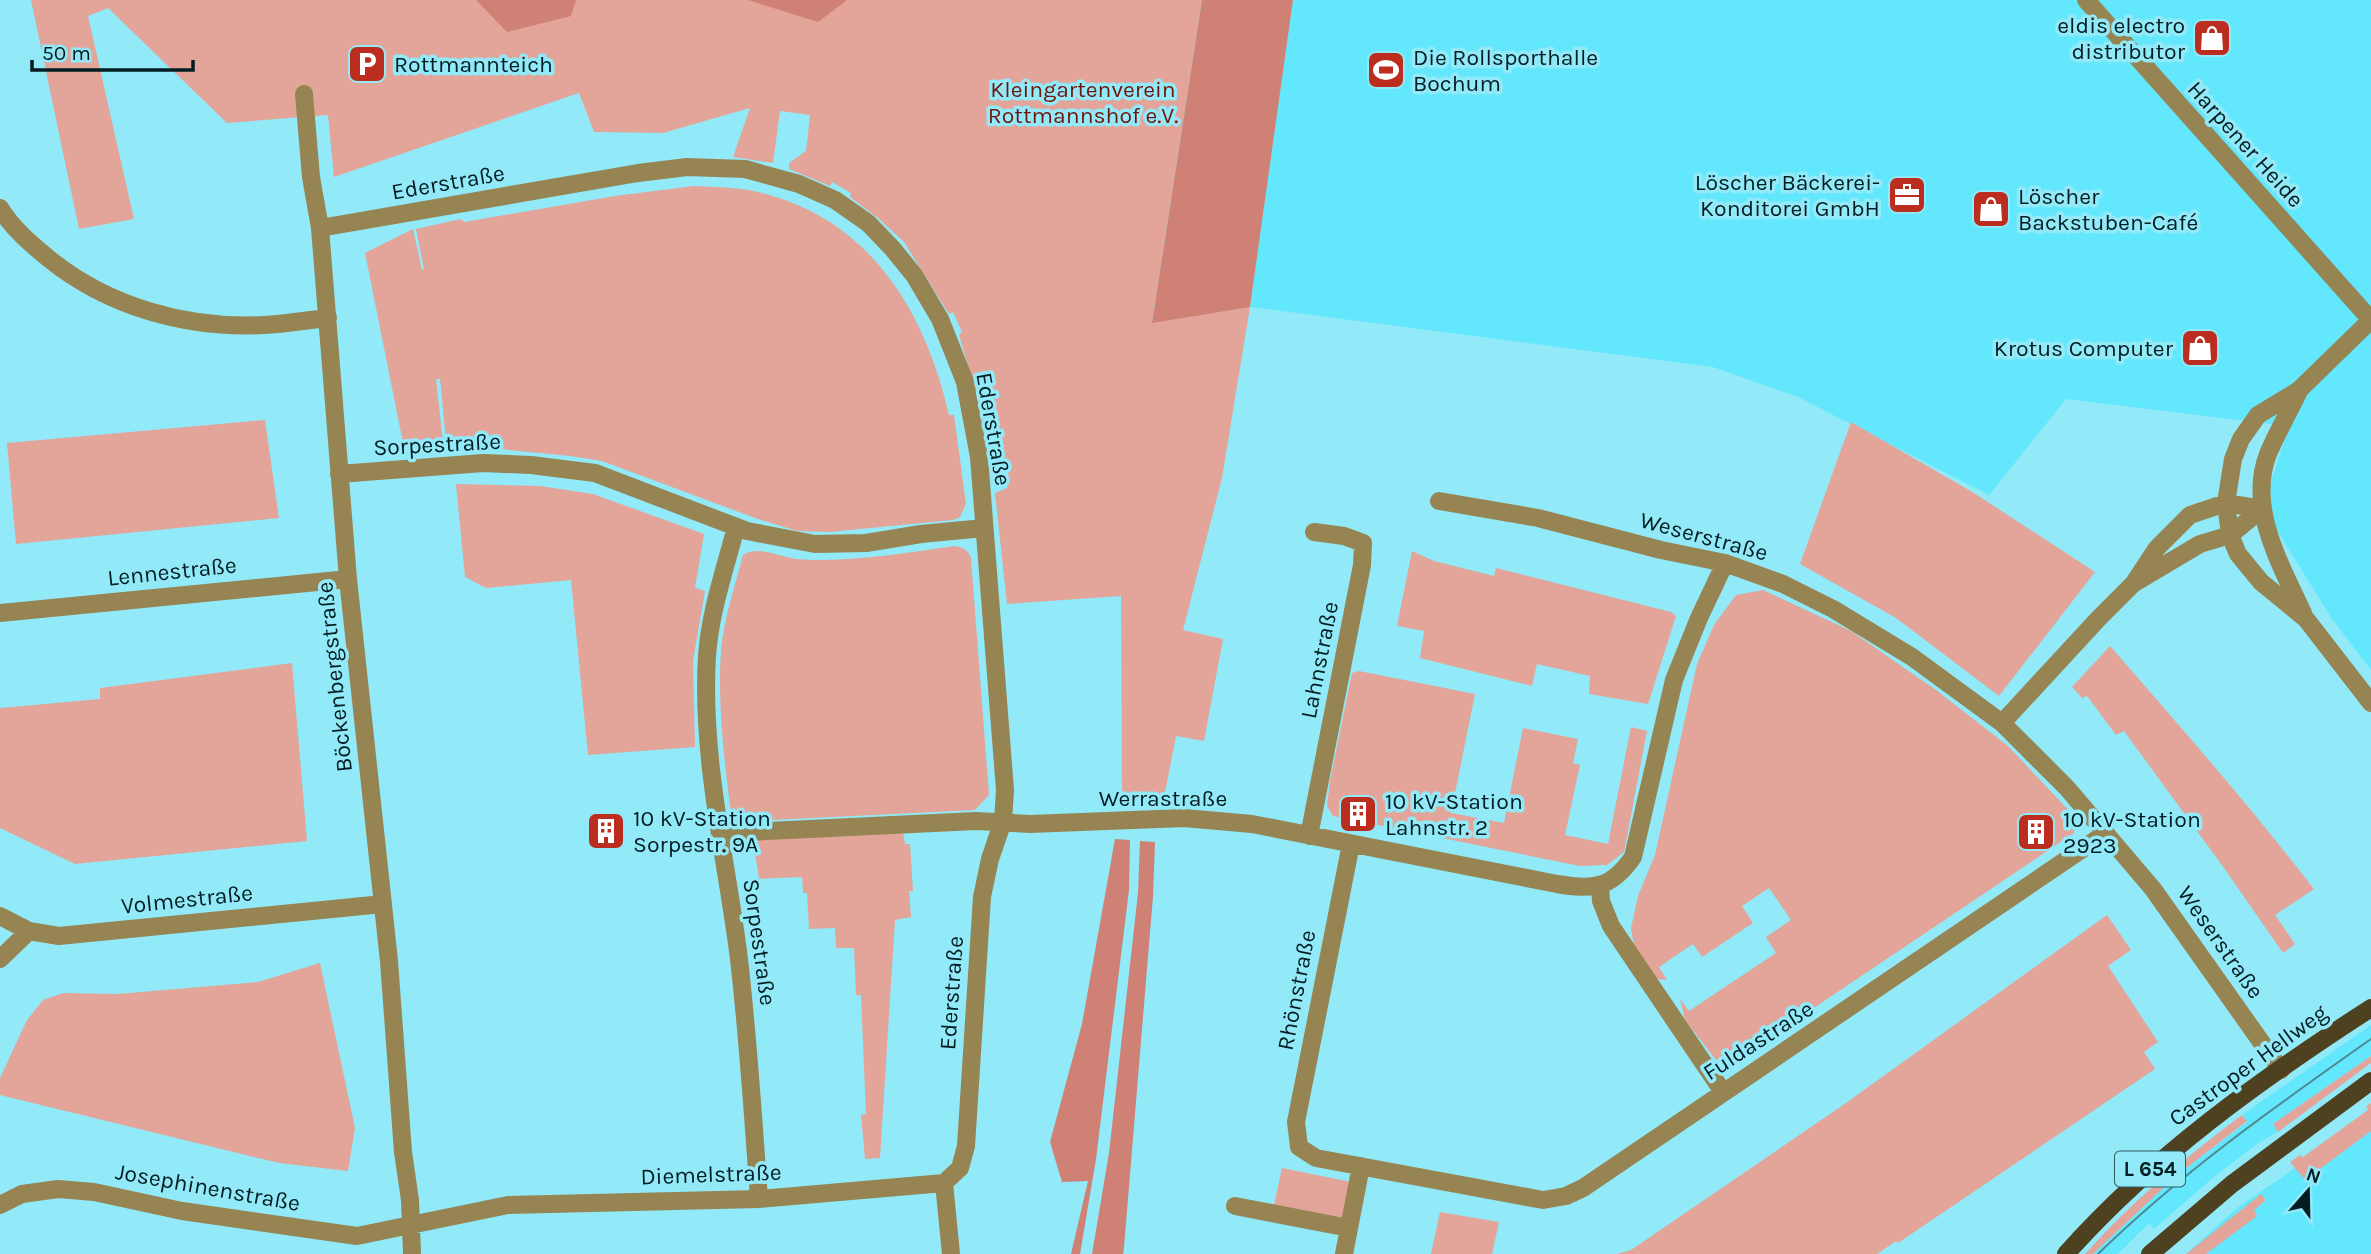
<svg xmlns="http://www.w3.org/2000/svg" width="2371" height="1254" font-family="Karla,sans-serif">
  <rect width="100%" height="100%" fill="#92e9f8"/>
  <path fill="#63e7fd" d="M1293 0H2371V670L2332 619 2270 519 2269 488 2289 426 2066 399 1989 495 1798 397 1713 367 1250 307Z
    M2371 1025V1056L2274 1124 2278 1132 2257 1144 2215 1176 2154 1229 2149 1223 2118 1254H2093L2176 1176 2247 1122 2242 1115Z
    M2371 1116V1254H2186L2237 1208Z"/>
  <path fill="#e3a59a" d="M31 0H1202L1152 322 1250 307 1222 478 1183 630 1223 639 1204 741 1176 736 1163 803 1122 802 1121 596 1007 604 995 493 1007 488 1008 469 998 472 996 449 986 441 978 399 959 335 962 332 953 312 949 314 904 242 878 218 850 197 851 193 832 182 830 186 789 169V163L806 151 810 115 780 111 773 163 733 157 750 108 663 133 594 132 579 93 334 177 328 115 227 123 108 8 88 16 134 219 79 229Z
    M694 186C715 187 737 187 758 192 869 218 925 310 949 415H954L966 504 960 517 953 520 829 532 797 531 755 518 602 461 570 456 499 449 447 451 440 379H436L444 452 403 443 365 253 413 229 422 270 424 269 416 229 461 219 464 222 615 196Z
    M265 420 279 518 16 544 7 443Z
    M1851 422 1974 493 2095 572 1999 696 1896 618 1800 564Z
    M456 484 540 486 593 494 704 534 695 588 705 591 693 661 695 747 588 755 571 580 486 588 465 577Z
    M955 546C964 548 968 550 971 558L989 795 975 810 732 822C725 765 717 707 721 650 724 618 735 586 743 555 758 545 779 557 796 559 849 563 903 553 955 546Z
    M1412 551 1434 561 1494 576 1496 568 1671 612 1676 616 1648 704 1589 694 1590 676 1537 664 1532 686 1420 658 1424 631 1397 626Z
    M1763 590 1851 631 1936 690 2008 746 2076 818 2074 833 1723 1069 1685 1020 1680 999 1689 1011 1776 953 1766 937 1791 920 1769 888 1742 906 1753 923 1702 957 1693 944 1659 967 1667 980 1656 979 1634 946 1631 928 1638 896 1655 855 1697 664 1714 625 1736 595Z
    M2110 646C2180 726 2249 805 2314 889L2275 915 2295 944 2283 953 2224 868 2124 731 2116 735 2087 696 2082 698 2072 687Z
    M292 663 307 841 75 864 0 828V708L100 699V688Z
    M1359 671 1475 694 1451 813 1504 823 1523 728 1578 739 1573 763 1580 765 1565 835 1608 844 1631 727 1647 731 1624 852 1607 865 1580 866 1333 816 1327 806 1330 781 1352 673Z
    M903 832 905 844H910L913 891H909L911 917 895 920 880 1158 865 1159 861 1115 866 1114 861 995H856L854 948H836L835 928 809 929 807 893H803L802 877 759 879 753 840Z
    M2107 915 2131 950 2108 966 2158 1042 2144 1052 2155 1069 1898 1243 1896 1241 1877 1254H1617L1631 1250 1846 1103Z
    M320 963 355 1128 348 1171 279 1163 0 1095V1078L27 1020 43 1000 63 993 117 994 258 982Z
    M2371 1056V1063L2278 1132 2273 1124Z
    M2371 1103V1131L2305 1180 2290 1162 2300 1155 2303 1157 2368 1110 2366 1107Z
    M2242 1115 2247 1121 2176 1176 2093 1254H2085C2132 1201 2186 1157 2242 1115Z
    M1282 1168 1351 1182 1343 1219 1274 1205Z
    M2261 1194 2266 1200 2254 1210 2257 1216 2206 1254H2186Z
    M1440 1212 1499 1222 1492 1254H1431Z"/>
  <path fill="#ce8174" d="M476 0H576L571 16 507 32Z
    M748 0H845L846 1 818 22Z
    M1202 0H1293L1250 307 1152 323Z
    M1115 839 1130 840 1129 890 1096 1159 1080 1254H1071L1088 1181 1062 1182 1050 1142 1082 1024Z
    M1140 841 1155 842 1153 896 1124 1247 1123 1254H1092L1109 1153 1138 893Z"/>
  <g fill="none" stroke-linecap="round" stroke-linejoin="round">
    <path stroke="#968453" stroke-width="18" d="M2086 0 2371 320
      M304 94 311 177 320 228 348 579 389 961 403 1152 410 1200 412 1254
      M0 208C12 228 31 244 48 258 108 307 187 329 264 325 285 324 307 320 328 318
      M320 228 638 173 687 167 745 169 799 184 835 200 868 223 892 248 914 275 940 319 965 382 979 457 1005 790 1003 821 990 859 982 897 966 1146 960 1168 944 1183
      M2371 320 2299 390 2258 415 2241 439 2233 459 2226 503 2230 535 2238 554 2261 582 2306 619 2371 703
      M2299 391C2289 412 2277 433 2268 454 2247 508 2281 565 2303 613
      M339 474 483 463 531 465 595 473 747 531 815 544 866 543 921 534 984 528
      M1439 501 1538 518 1661 550 1725 563 1783 584 1833 609 1912 657 2002 723 2067 788 2153 889 2281 1070
      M736 527C725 569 710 612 707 656 701 755 725 853 738 951 748 1033 753 1116 759 1199
      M2136 582 2200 544 2230 535 2262 509
      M0 613 348 579
      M2002 723 2099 618 2134 583 2157 548 2190 515 2226 503 2262 509
      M721 836 748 832 976 821 1030 824 1184 818 1252 824 1557 884C1593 890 1611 889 1633 857L1674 680 1699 618 1725 563
      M1309 836 1362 565 1363 543 1344 536 1314 532
      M1351 844 1296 1122 1299 1147 1316 1158 1543 1200 1566 1196 1583 1188 2106 833
      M1600 886 1601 901 1611 926 1723 1092
      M0 916 29 931 59 936 383 904
      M0 959 29 931
      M944 1183 951 1254
      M0 1205 22 1194 58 1189 94 1192 182 1211 357 1236 508 1205 759 1199 944 1183
      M1235 1206 1349 1228
      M1344 1254 1361 1166"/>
    <path stroke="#4e411f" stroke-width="18" d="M2066 1254C2153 1156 2261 1079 2371 1008
      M2150 1254 2232 1184 2371 1081"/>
    <path stroke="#4f8892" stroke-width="2" d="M2098 1254C2182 1172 2276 1106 2371 1039"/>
  </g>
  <defs>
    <symbol id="shop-square" viewBox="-11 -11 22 22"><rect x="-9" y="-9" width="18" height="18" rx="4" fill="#ba2d1f" stroke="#92e9f8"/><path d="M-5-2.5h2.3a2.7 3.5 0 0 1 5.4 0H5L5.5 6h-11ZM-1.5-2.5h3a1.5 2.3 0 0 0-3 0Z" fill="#fff"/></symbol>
    <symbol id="parking-square" viewBox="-11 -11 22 22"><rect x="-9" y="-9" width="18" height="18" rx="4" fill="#ba2d1f" stroke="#92e9f8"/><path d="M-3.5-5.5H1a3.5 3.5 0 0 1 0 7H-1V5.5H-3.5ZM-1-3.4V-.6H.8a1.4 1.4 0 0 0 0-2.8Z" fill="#fff"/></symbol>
    <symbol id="stadium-square" viewBox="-11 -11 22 22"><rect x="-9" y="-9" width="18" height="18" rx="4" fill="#ba2d1f" stroke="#92e9f8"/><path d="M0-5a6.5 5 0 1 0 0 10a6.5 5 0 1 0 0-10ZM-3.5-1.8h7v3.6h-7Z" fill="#fff"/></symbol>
    <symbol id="office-square" viewBox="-11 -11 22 22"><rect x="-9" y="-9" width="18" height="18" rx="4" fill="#ba2d1f" stroke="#92e9f8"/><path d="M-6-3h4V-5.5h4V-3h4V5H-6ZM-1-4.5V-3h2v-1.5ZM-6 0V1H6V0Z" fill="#fff"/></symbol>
    <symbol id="building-square" viewBox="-11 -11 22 22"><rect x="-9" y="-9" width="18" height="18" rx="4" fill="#ba2d1f" stroke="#92e9f8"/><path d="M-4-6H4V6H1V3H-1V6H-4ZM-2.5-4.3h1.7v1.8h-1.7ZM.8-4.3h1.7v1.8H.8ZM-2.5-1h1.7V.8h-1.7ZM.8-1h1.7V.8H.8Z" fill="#fff"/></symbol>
  </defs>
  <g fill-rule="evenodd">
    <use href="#shop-square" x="2190" y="16" width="44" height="44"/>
    <use href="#parking-square" x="345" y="42" width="44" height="44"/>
    <use href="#stadium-square" x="1364" y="48" width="44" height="44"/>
    <use href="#office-square" x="1885" y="173" width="44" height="44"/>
    <use href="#shop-square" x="1969" y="187" width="44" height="44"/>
    <use href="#shop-square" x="2178" y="326" width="44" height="44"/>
    <use href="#building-square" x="1336" y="792" width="44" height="44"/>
    <use href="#building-square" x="584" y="809" width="44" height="44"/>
    <use href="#building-square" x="2014" y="810" width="44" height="44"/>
  </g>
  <g text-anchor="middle" stroke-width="7" stroke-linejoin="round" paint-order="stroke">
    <rect fill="#92e9f8" stroke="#2f5a62" stroke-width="2" x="2115" y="1151.5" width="70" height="35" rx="5"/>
    <g font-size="21" font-weight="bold" fill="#041d22">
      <text x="2150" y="1176">L 654</text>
    </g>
    <g font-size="23" fill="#041d22" stroke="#92e9f8" text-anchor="start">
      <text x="2185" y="33" text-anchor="end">eldis electro<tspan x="2185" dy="26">distributor</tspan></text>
      <text x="1413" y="65">Die Rollsporthalle<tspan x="1413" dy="26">Bochum</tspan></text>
      <text x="394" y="72">Rottmannteich</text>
      <text x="1880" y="190" text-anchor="end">Löscher Bäckerei-<tspan x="1880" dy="26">Konditorei GmbH</tspan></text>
      <text x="2018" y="204">Löscher<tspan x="2018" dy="26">Backstuben-Café</tspan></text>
      <text x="2173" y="356" text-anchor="end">Krotus Computer</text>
      <text x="1385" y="809">10 kV-Station<tspan x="1385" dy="26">Lahnstr. 2</tspan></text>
      <text x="633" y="826">10 kV-Station<tspan x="633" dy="26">Sorpestr. 9A</tspan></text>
      <text x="2063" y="827">10 kV-Station<tspan x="2063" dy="26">2923</tspan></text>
    </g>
    <g font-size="23" fill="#71150c" stroke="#92e9f8">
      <text x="1083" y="97">Kleingartenverein<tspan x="1083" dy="26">Rottmannshof e.V.</tspan></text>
    </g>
    <g font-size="23" fill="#041d22" stroke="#92e9f8">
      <text transform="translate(2246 144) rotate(48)" y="8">Harpener Heide</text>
      <text transform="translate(448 182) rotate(-10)" y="8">Ederstraße</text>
      <text transform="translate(994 429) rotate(80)" y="8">Ederstraße</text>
      <text transform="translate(437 444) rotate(-3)" y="8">Sorpestraße</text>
      <text transform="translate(1704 536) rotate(15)" y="8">Weserstraße</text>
      <text transform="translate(172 571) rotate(-6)" y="8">Lennestraße</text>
      <text transform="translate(1319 660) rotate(-79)" y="8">Lahnstraße</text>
      <text transform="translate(334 677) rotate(-96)" y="8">Böckenbergstraße</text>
      <text x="1163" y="806">Werrastraße</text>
      <text transform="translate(187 899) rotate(-6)" y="8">Volmestraße</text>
      <text transform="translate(760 942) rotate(82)" y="8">Sorpestraße</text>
      <text transform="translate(2221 942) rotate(55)" y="8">Weserstraße</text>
      <text transform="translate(1296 990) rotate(-79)" y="8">Rhönstraße</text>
      <text transform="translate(951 993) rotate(-86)" y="8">Ederstraße</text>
      <text transform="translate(1758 1040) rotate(-33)" y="8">Fuldastraße</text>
      <text transform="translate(2248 1065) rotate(-36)" y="8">Castroper Hellweg</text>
      <text transform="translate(711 1174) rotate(-2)" y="8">Diemelstraße</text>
      <text transform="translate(208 1187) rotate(10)" y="8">Josephinenstraße</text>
    </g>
  </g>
  <g transform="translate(2308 1191) rotate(20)" stroke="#92e9f8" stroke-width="5" paint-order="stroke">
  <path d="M0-5L12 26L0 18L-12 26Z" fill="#041d22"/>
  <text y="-10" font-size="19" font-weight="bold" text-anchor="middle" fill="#041d22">N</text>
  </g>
  <path d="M32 60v10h161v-10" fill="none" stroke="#041d22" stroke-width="3.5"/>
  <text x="42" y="60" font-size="21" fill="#041d22" stroke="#92e9f8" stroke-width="5" paint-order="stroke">50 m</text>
</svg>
